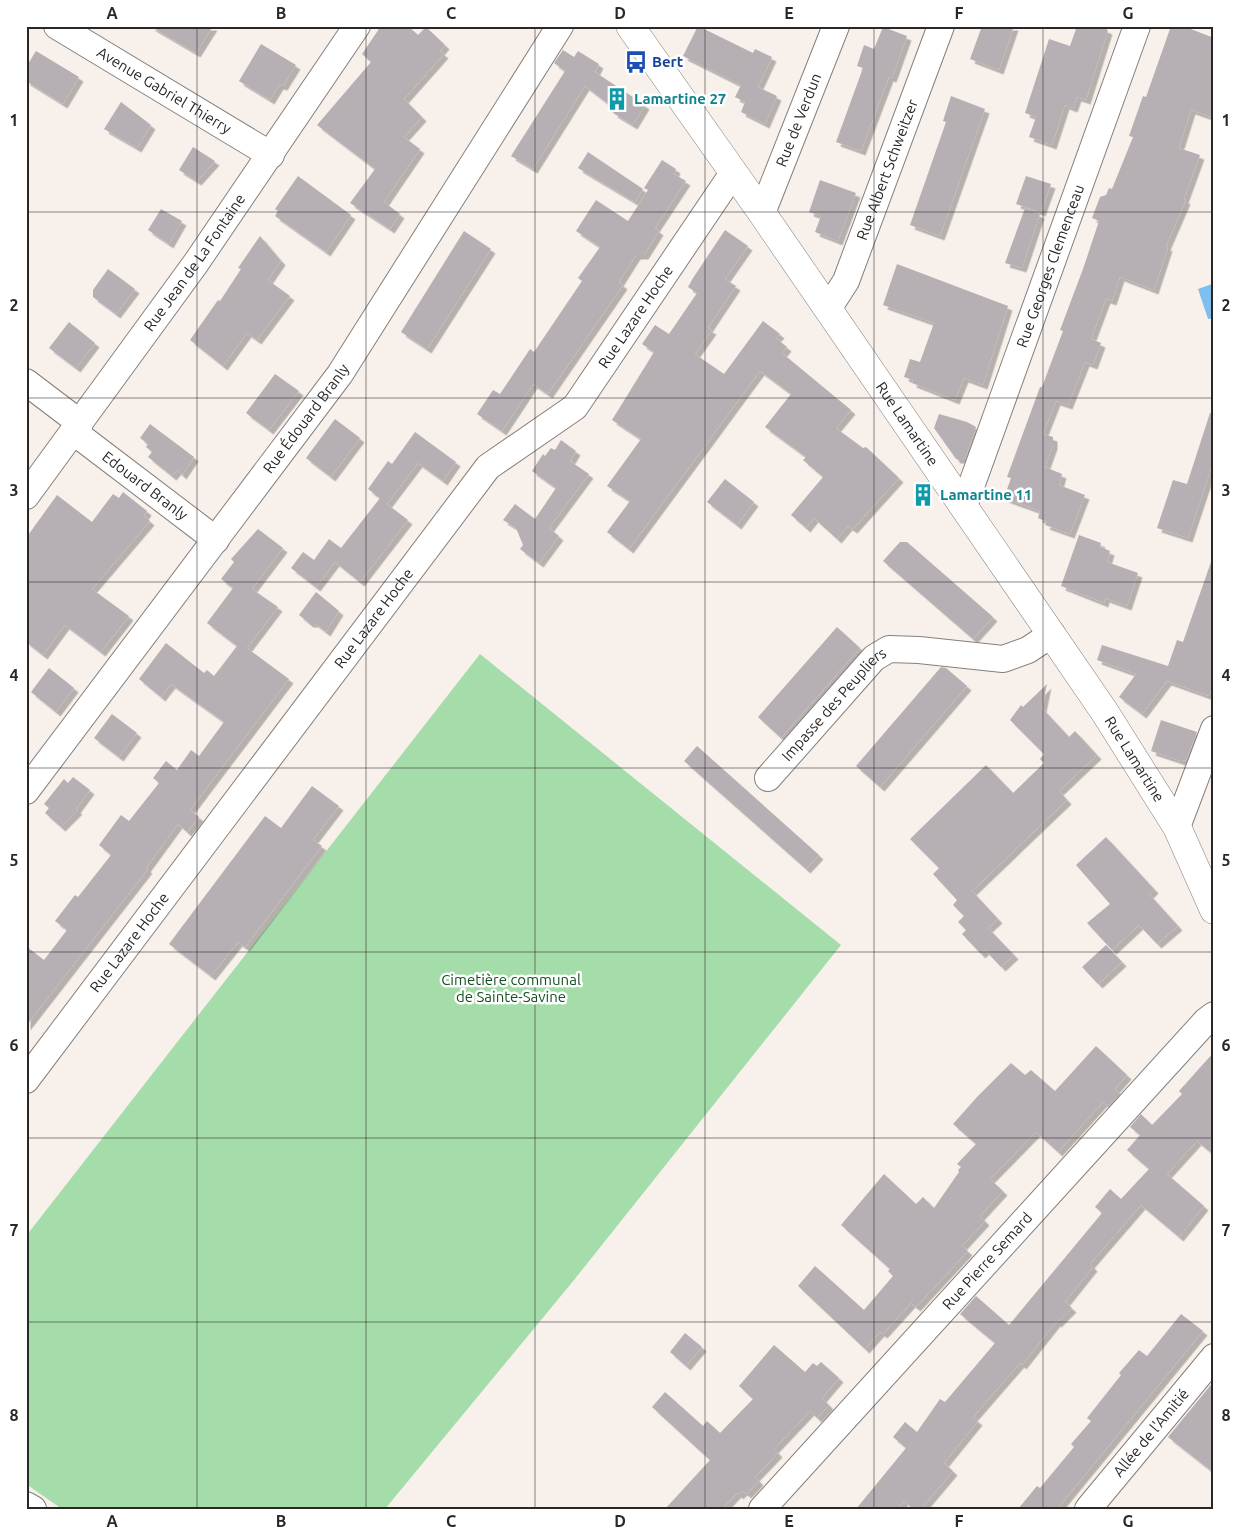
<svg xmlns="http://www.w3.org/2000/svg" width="1240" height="1535" font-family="Ubuntu,sans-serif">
  <defs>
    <filter id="shadow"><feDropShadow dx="4.5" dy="4.5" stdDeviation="0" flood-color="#0004"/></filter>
  </defs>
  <rect width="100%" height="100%" fill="#f8f0eb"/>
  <path fill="#a4dda9" d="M480 654 841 945 574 1280 385 1509H62L26 1484V1236Z"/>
  <path fill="#7ebfee" d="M1212 284 1214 318 1208 319 1198 289Z"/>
  <path fill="#b6b0b5" filter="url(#shadow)" d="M150 26H213L196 53Z
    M381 26H408L418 35 426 27 445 45 440 51 444 54 404 99 422 117 404 137 420 149 384 202 400 214 390 229 350 203 375 169 317 125 371 62 362 54Z
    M698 26 753 53 755 49 772 57 758 87 777 96 765 124 741 112 745 102 735 97 741 85 683 56Z
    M982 26H1014L999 70 970 59Z
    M1077 26H1098L1108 30 1086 100 1077 97 1073 108 1065 105 1052 145 1029 137 1036 117 1025 113 1049 39 1070 46Z
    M1171 26H1183L1214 38V118L1191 110 1179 148 1200 155 1184 199 1186 200 1166 246 1168 247 1154 290 1120 277 1112 301 1106 299 1091 339 1101 343 1093 365 1085 362 1068 405 1056 401 1043 434 1053 437V445L1045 467 1062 474 1059 485 1085 495 1070 534 1045 525 1047 522 1038 518 1040 511 1004 498 1011 478 1007 477 1040 387H1042L1063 331 1060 330 1083 269 1099 221 1092 218 1100 197 1106 195 1109 188 1112 189 1133 137 1129 136 1143 96 1146 97Z
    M883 27 907 36 892 78 889 77 861 151 836 142 863 68 857 66 864 45 874 49Z
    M261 44 296 65 283 86 279 85 270 100 239 81Z
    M563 50 574 57 578 51 599 64 595 72 645 105 633 125 613 113 615 109 585 86 533 169 511 156 565 71 554 63Z
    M36 51 79 77 63 104 26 81V67Z
    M951 96 985 109 940 236 910 225 946 122 943 121Z
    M121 102 151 125 137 148 104 129Z
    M193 147 215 161 197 181 179 170Z
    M588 152 643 189 635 202 578 168Z
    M662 160 676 169 674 174 686 181 655 228 659 231 644 255H636L619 282 623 285 548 394 533 384 502 431 477 414 493 390 500 394 530 349 534 352 582 281 578 278 600 247 576 231 596 200 628 221 648 190 644 188Z
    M298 176 351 215 326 252 275 216 278 211 275 209Z
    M1026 176 1051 184 1041 212 1016 204Z
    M820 180 856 193 838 241 815 232 821 216 809 212Z
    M1025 208 1040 214 1022 268 1005 263Z
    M161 209 182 221 169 244 148 230Z
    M725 230 748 246 725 279 736 286 708 328 712 330 695 354 724 374 763 321 780 334 776 338 787 347 782 353 851 410 836 428 863 448 866 447 899 478 853 529 848 526 837 539 814 518 806 528 791 515 823 477 803 460 806 457 765 427 791 394 760 371 629 549 607 532 630 501 607 486 641 439 612 420 654 352 642 344 655 325 669 334 697 293 688 287 693 278Z
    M464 231 491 249 427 349 401 332Z
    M260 236 281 261 268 280 290 296 257 340 247 333 223 366 190 340 218 300 220 301 241 269 238 268Z
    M897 264 1008 306 983 385 964 378 955 400 912 383 913 380 904 377 910 359 920 362 934 323 883 305Z
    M108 269 135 289 116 314 93 297V290Z
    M69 322 95 343 76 368 49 348Z
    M275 374 299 391 269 430 246 413Z
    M1210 413 1214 414V460L1188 538 1157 528 1173 480 1187 484Z
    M939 414 967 422 976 427 965 459H956L934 428Z
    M335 419 360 438 331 477 306 458Z
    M150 424 194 457 182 475 177 470 172 476 148 457 152 452 146 447 148 444 140 438Z
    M415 432 456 462 443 481 418 463 387 504 408 520 360 582 335 562 316 587 291 568 303 552 314 560 329 539 341 548 380 498 385 502 368 489 388 461 392 464Z
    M561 440 576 451 570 461 589 474 549 528 559 536 539 563 520 549 523 545 516 528 503 520 515 504 535 519 556 488 532 471 543 454 545 456 551 448 555 450Z
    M725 479 754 502 737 525 707 502Z
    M123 492 147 511 144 516 150 521 92 589 129 616 101 652 65 625 43 655 26 642V538L57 495 92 522 113 494 119 498Z
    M258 529 283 548 252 589 278 607 247 648 289 679 190 810 199 817 187 832 178 824 146 868 148 869 26 1026V946L44 960 67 930 55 921 75 895 78 897 111 855 99 845 121 815 129 821 159 783 153 778 166 761 177 770 191 750 199 756 224 722 171 684 161 697 139 679 166 643 204 673 207 670 214 676 237 646 207 623 233 588 221 579 234 562 231 559Z
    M1079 535 1101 543 1100 547 1110 551 1107 562 1138 573 1127 606 1105 598 1104 603 1061 586Z
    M900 542H907L993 617 973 639 883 561Z
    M1211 562H1214V680L1209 696 1167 681 1142 714 1119 697 1136 674 1097 660 1102 645 1168 666 1177 640 1183 642Z
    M316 592 339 611 326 632 314 623H309L299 615Z
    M837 627 860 648 781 738 758 717Z
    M941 667 946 668 967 686 880 787 856 766Z
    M49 668 74 688 56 712 31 692Z
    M1047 684 1042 708 1069 737 1075 731 1097 755 1059 791 1067 800 972 891 998 919 988 928 1014 955 1001 967 985 950 981 954 962 934 966 930 958 922 964 916 953 905 957 900 933 874 939 868 910 839 986 765 1013 793 1044 763 1040 759 1044 754 1010 720 1021 705 1023 707Z
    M112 714 137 733 119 757 94 738Z
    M1161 720 1197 732 1186 760 1181 761 1151 751Z
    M697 746 819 855 806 869 684 761Z
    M73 777 90 790 76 809 78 810 61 827 45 813 49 808 44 804 64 779 68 783Z
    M312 786 339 806 313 840 322 846 245 947 238 942 211 976 169 944 265 816 281 828Z
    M1106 837 1154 889 1149 894 1178 926 1157 944 1139 925 1112 950 1087 923 1110 904 1076 865Z
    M1106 945 1122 962 1098 984 1082 967Z
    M1096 1046 1127 1075 1115 1089 1120 1094 1108 1107 1103 1102 1058 1152 1036 1132 990 1179 1003 1191 980 1216 985 1221 962 1246 968 1251 916 1307 911 1303 883 1334 880 1332 865 1349 798 1286 815 1266 864 1310 893 1276 888 1271 890 1269 841 1225 884 1174 916 1204 923 1197 934 1208 959 1172 958 1170 961 1167 957 1164 976 1144 953 1124 977 1097 1011 1063 1025 1075 1031 1070 1055 1091Z
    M1214 1052V1155L1197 1141 1167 1174 1204 1206 1179 1237 1141 1205 1090 1264 1093 1267 1065 1302 1072 1308 1057 1323 1056 1322 1022 1365 1020 1363 973 1417 978 1421 944 1463 953 1471 921 1509H913L904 1501 897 1509H856L906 1448 893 1437 905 1422 917 1432 940 1399 945 1402 995 1343 960 1314 976 1296 1009 1325 1102 1213 1095 1207 1110 1189 1121 1199 1149 1169 1127 1150 1140 1135 1130 1127 1141 1114 1152 1125 1182 1094 1179 1091Z
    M1181 1314 1203 1331 1057 1509H1018L1037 1486 1040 1488 1074 1447 1071 1444 1091 1421 1087 1418 1121 1375 1119 1373 1139 1350 1147 1356Z
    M685 1333 702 1347 686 1366 670 1352Z
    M774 1345 805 1372 813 1363 817 1366 821 1362 839 1378 822 1398 829 1405 817 1418 810 1411 774 1449 778 1453 755 1477 759 1481 747 1494 743 1491 739 1495 737 1493 722 1509H665L710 1460 652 1407 665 1392 703 1426 707 1421 720 1433 753 1399 739 1386Z
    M1214 1381V1473L1168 1437Z"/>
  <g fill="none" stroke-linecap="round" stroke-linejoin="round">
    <defs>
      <g id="minor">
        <path id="s1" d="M57 26 271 155"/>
        <path id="s2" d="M762 213 836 26"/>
        <path id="s3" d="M828 309 846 281 941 26"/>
        <path d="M26 382 80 423"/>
        <path id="s4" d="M74 432 216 540"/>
        <path id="s5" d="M26 496 196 263 357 26"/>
        <path id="s6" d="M964 506 1137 26"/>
        <path id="s7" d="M768 778 874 658 889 649 919 650 1003 659 1028 650 1052 634"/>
        <path id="s8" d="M26 791 340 374 560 26"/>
        <path d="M1177 827 1214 729"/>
        <path id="s9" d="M26 1080 488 467 575 407 733 173"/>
        <path d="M26 1505 33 1509"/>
        <path id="s10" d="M762 1509 1206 1021 1214 1015"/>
        <path id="s11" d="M1088 1509 1214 1357"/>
      </g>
      <g id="tertiary">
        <path id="s12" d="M630 26 762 213 1104 711 1177 827 1214 910"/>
      </g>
    </defs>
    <use href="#minor" stroke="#867f7b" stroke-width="28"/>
    <use href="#tertiary" stroke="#867f7b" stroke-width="29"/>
    <use href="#minor" stroke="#fff" stroke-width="26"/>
    <use href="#tertiary" stroke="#fff" stroke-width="28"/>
  </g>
  <path fill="none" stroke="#2a2725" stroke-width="1" stroke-opacity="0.55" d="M197 26V1509M366 26V1509M535 26V1509M705 26V1509M874 26V1509M1043 26V1509M26 212H1214M26 398H1214M26 582H1214M26 768H1214M26 952H1214M26 1138H1214M26 1322H1214"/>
  <defs>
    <symbol id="bus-bare" viewBox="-9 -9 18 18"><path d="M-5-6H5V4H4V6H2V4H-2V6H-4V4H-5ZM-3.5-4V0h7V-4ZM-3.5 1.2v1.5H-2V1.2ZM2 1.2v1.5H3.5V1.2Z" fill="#1a4fb4" stroke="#fff" stroke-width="2.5" paint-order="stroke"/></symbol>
    <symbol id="building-bare" viewBox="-9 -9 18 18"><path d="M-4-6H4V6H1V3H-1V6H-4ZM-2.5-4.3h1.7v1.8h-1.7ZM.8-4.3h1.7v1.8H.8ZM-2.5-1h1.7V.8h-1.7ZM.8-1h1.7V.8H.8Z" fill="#0f9aa8" stroke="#fff" stroke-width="2.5" paint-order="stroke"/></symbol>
  </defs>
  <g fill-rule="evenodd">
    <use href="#bus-bare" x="620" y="46" width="32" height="32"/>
    <use href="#building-bare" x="601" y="83" width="32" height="32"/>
    <use href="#building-bare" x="907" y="479" width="32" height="32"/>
  </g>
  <g text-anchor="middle" stroke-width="5" stroke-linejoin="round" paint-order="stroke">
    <g font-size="15" font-weight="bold" fill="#164399" stroke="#fff" text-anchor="start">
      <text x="652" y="67">Bert</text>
    </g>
    <g font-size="15" fill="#2a2725" stroke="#fff">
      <text dy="5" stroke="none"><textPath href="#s1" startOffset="125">Avenue Gabriel Thierry</textPath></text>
      <text dy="5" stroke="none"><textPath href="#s2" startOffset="100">Rue de Verdun</textPath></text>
      <text dy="5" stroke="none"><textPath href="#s3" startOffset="152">Rue Albert Schweitzer</textPath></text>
      <text dy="5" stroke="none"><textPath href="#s5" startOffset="288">Rue Jean de La Fontaine</textPath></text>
      <text dy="5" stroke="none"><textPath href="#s6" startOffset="255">Rue Georges Clemenceau</textPath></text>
      <text dy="5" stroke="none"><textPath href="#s9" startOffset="982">Rue Lazare Hoche</textPath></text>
      <text dy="5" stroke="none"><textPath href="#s8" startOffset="466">Rue Édouard Branly</textPath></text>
      <text dy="5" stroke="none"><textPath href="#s12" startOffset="485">Rue Lamartine</textPath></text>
      <text dy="5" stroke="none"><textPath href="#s4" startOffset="89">Edouard Branly</textPath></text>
      <text dy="5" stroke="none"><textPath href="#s9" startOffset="578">Rue Lazare Hoche</textPath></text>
      <text dy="5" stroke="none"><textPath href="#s7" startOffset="99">Impasse des Peupliers</textPath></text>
      <text dy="5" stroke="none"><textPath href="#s12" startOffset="890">Rue Lamartine</textPath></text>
      <text dy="5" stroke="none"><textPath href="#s9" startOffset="172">Rue Lazare Hoche</textPath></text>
      <text dy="5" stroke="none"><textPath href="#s10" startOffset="335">Rue Pierre Semard</textPath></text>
      <text dy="5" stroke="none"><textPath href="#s11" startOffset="99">Allée de l'Amitié</textPath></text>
    </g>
    <g font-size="15" font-weight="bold" fill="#0d838f" stroke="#fff" text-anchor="start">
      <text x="634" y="104">Lamartine 27</text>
      <text x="940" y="500">Lamartine 11</text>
    </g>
    <g font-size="15" fill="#135020" stroke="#fff">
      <text x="511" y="985">Cimetière communal<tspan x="511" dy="17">de Sainte-Savine</tspan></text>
    </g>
  </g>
  <rect width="1240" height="1535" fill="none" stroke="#ffffff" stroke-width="55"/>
  <rect x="28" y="28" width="1184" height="1480" fill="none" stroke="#2a2725" stroke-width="2"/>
  <g font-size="16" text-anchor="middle" font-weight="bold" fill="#2a2725">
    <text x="112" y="19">A</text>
    <text x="281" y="19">B</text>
    <text x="451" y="19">C</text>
    <text x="620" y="19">D</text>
    <text x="789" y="19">E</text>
    <text x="959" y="19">F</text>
    <text x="1128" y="19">G</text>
    <text x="14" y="126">1</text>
    <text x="1226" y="126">1</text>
    <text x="14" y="311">2</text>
    <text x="1226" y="311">2</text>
    <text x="14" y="496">3</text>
    <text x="1226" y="496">3</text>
    <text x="14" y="681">4</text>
    <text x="1226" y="681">4</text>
    <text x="14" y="866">5</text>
    <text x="1226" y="866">5</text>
    <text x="14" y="1051">6</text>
    <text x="1226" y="1051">6</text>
    <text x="14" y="1236">7</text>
    <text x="1226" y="1236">7</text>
    <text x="14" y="1421">8</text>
    <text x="1226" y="1421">8</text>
    <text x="112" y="1527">A</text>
    <text x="281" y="1527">B</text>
    <text x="451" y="1527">C</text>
    <text x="620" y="1527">D</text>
    <text x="789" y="1527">E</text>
    <text x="959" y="1527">F</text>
    <text x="1128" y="1527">G</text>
  </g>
</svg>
